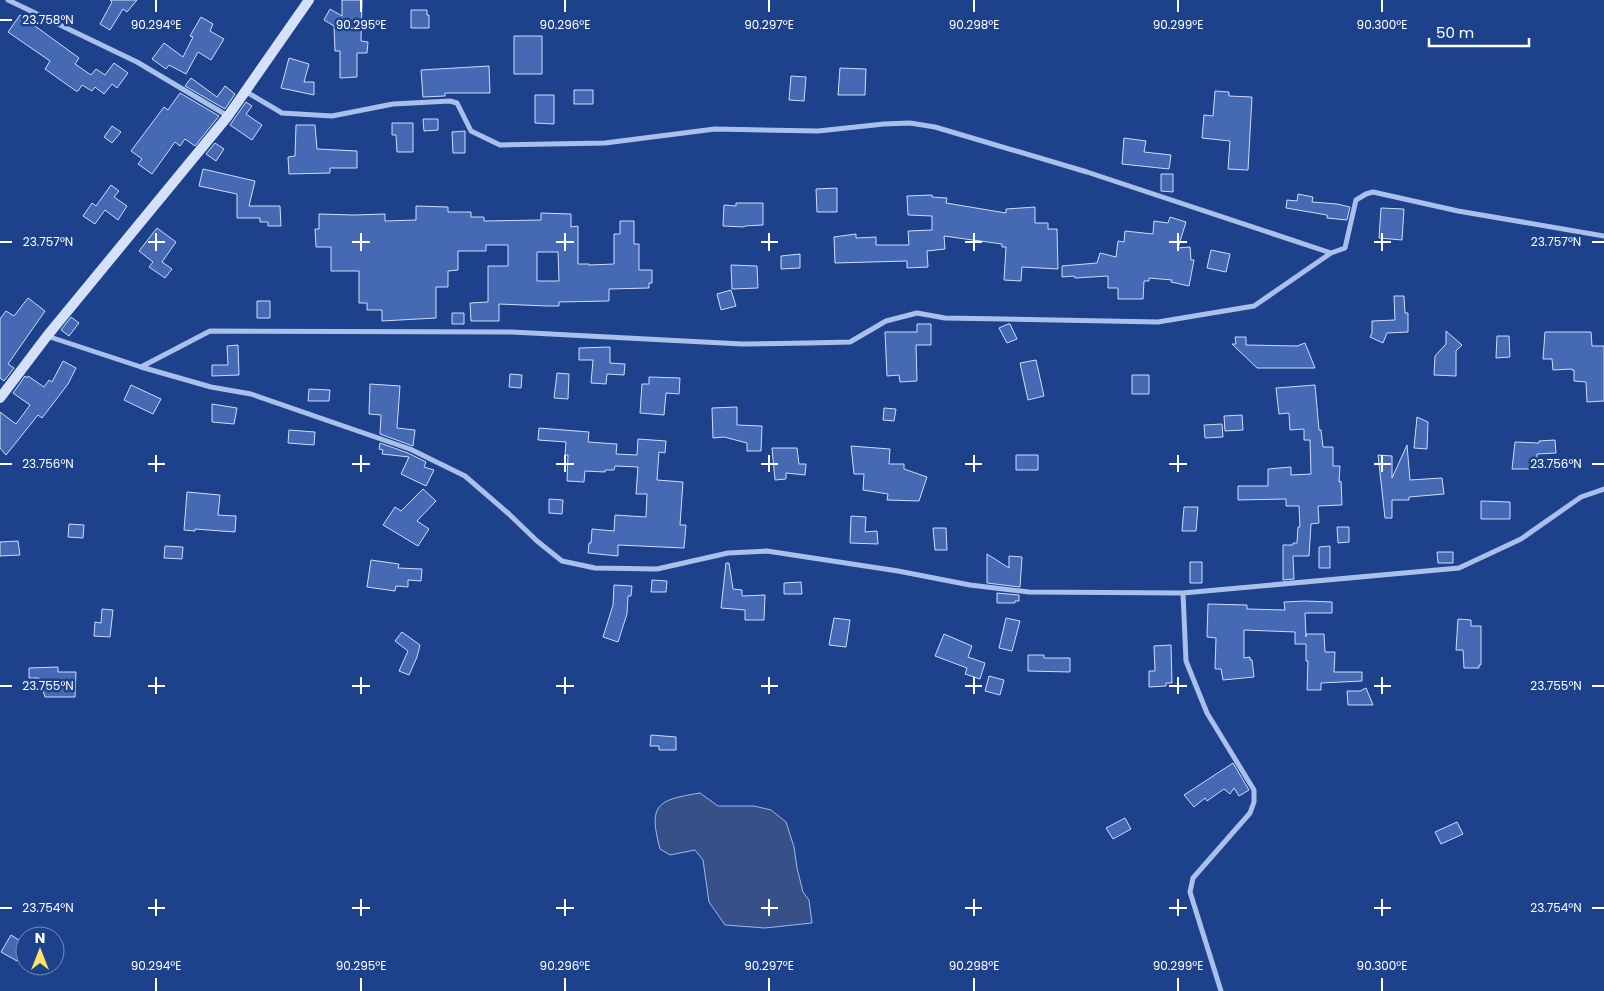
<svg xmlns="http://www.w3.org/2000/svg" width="1604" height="991" font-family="Poppins,sans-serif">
  <rect width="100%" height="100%" fill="#1d418b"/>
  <path fill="#375188" stroke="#9cb9ee" d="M700 793 718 806H754L771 810 786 822 794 847 797 868 803 892 809 900 812 923 765 928 725 925 709 902 703 860 695 850 670 855 660 849C648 804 657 800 700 793Z"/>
  <path fill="#456ab3" stroke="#ceddf9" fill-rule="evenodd" d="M110 0H137L127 12 123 9 110 30 100 24 112 2Z
    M342 0H362L361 41 368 42 367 53H357V77L340 78V51H335L334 26 324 20 330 9 342 16Z
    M411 10H427V15H429V28H411Z
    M20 15 79 58 75 64 91 75 96 69 105 75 114 63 128 73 117 88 112 84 104 94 95 87 92 91 82 85 78 91H76L45 69 50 61 8 32Z
    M201 17 213 24 210 31 224 39 211 60 198 52 186 74 169 65 166 69 152 59 164 43 183 57 193 37 190 36Z
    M514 36H542V74H514Z
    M289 58 309 64 304 82H314V95L281 88Z
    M489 66 490 93H445V96L423 97 421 70Z
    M840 68 866 69 865 95H838Z
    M791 76 806 77 804 101 789 100Z
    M191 78 217 97 225 86 235 94 225 109 185 86Z
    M574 90H593V104H574Z
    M1215 91 1229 92V96L1252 97 1248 170 1228 169 1230 141 1202 138 1204 115 1213 116Z
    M180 93 219 116 195 146 185 139 180 146 175 142 152 174 138 164 142 159 131 151 164 107 168 110Z
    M535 95H554V124L535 123Z
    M246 102 252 106 246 114 262 125 252 140 230 125Z
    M423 119H438V130L424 131Z
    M392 123H413V152H397L396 135H392Z
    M296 125H315L317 149 357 151V168H330V173L289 174 288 157 295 156Z
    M112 126 121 132 112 143 104 137Z
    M465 131V153H453L452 132Z
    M1124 138 1146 141 1144 152 1171 155 1169 169 1122 164Z
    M215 143 224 149 216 161 206 154Z
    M203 169 255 181 249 206H280L281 226H268V222H260V218H237V194L199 186Z
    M1161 174H1173V192L1161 191Z
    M111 185 119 191 114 197 127 206 118 220 105 210 95 224 83 216 92 203 96 206Z
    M837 188V212H817L816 189Z
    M1298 194 1313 197 1312 202 1337 204 1350 207 1347 220 1327 218V215L1286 208 1287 200 1297 201Z
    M932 195V197L947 198 946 203 1006 213V209L1035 207V223H1048V229H1057L1058 269 1022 267 1021 281 1004 280 1006 247H1002V244L944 236 945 249 927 251 928 267 907 268V261L835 263 834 237 856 234V238L876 237V245H909L908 231 932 230V216L908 215 907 196Z
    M736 203H763V225L745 226 744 227 723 226 724 205 736 206Z
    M416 206 448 207V212H471V217H484V221L541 220V213L571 214V227L578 226V264H589V265L614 264V234H620V221H634V244H639V270H652V283H649V288L609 289V301L559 302V306H546L499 304V321H471L470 303 488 302V266H508V245H486V251H458V270L448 271V287H436V318L382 321V310H367V303H359V271H331V247H316L315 229H319V214L354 215 385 214V221L416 220ZM537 252H558L559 281H537Z
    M1381 208 1404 209 1402 240 1379 238Z
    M1170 217 1186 222 1178 248 1190 247 1191 260H1194L1189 286 1171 282 1172 280 1149 278V281H1144L1143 299H1118V288H1108V276L1075 278 1074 276 1062 277V266L1097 263 1100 253 1116 257 1118 241 1124 242 1125 231 1153 234 1154 221 1168 223Z
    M157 228 176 242 162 262 172 269 165 278 149 267 153 262 139 251Z
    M1211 250 1230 254 1226 272 1207 268Z
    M800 254V268L781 269V256Z
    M731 265 757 266 758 288 732 289Z
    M731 290 736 306 721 310 717 294Z
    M1394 296H1404L1405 313H1408V332L1387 333 1383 343 1370 337 1372 333V321L1395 320Z
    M28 298 45 311 8 364 14 368 4 381 0 378V319L6 311 14 316Z
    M257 301H270V318H257Z
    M452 313H464V324H452Z
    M71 317 79 323 69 336 61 330Z
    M917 324H931V345H916L917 381 900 382 899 375 887 376 885 332H917Z
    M1008 324H1010L1017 339 1007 343 999 328Z
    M1446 331 1462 345 1456 351V376L1434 375 1435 356 1446 344Z
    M1545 332H1591L1592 346H1604V401L1587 402 1586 382 1574 381V370H1572V369L1553 370 1552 359H1543Z
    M1497 336H1509L1510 357 1496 358Z
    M1235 337H1246V345L1297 346 1305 343 1315 368H1257L1232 344H1236Z
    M238 345 239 375 212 376V365H228L227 346Z
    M610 347V363L625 364 624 375 607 374 606 384 591 383 593 360H579V348Z
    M1036 360 1044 396 1028 400 1020 363Z
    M63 361 76 368 68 384 42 418 38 415 6 455 0 448V412L16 424 30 405 13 393 16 389 25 376 27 378 28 376 44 387 49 380 52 382Z
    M557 373 569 374 568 399 554 398Z
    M510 374 522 375 521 388 509 387Z
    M1132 375H1149V394H1132Z
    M649 377 680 378 679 394 666 393 664 415 640 413 642 384H649Z
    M370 384 400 386 397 428 415 430 413 446 380 434 381 415 369 414Z
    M131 385 161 399 153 414 124 400Z
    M1315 385 1319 430H1321L1323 447H1333V466H1340L1339 482 1341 481 1342 505 1318 506 1319 523 1311 524 1309 556H1293L1294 579 1283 580V545H1293V543H1297L1298 527H1300L1299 506H1286V499L1238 500V486H1268V469L1291 467V475L1311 474 1310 440H1304V429L1290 430 1289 413 1279 414 1276 388Z
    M309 389 330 390 329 401H308Z
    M212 404 237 408 234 424 212 422Z
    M737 407V425L762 426 761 451H747V443L724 437 713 438 712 408Z
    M884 408 896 409 894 421 883 420Z
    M1242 415 1243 430 1225 431 1224 416Z
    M1417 417 1428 422 1427 449 1414 448Z
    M1222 424 1223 437 1205 438 1204 425Z
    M539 428 589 432 588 442 617 444 616 454 637 455 638 439 666 441 665 453 659 452 657 480 683 482 680 525H686L684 548 618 545V556L588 553 589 543H591L592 529 614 531 615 515 646 517 647 494H636L638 467 615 466 614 470H605V472L585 471 584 482 567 481 568 455H565L566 442 538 440Z
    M289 430 315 432 314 445 288 443Z
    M1555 440 1556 453 1537 454V469H1512L1515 442 1539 443V441Z
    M380 443 408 453 426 462 424 467 434 470 426 486 401 474 409 457 382 454 383 450 379 449Z
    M1407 445 1410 480 1442 478 1444 494 1409 497V500H1392V518H1385L1378 455 1392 456V478Z
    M851 446 890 449 889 464H904V469L927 477 919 501 887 500 888 494 863 490 864 474H854Z
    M772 448H797L799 464H806L805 475 786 473V479L775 480Z
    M1016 455H1038V470H1016Z
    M423 489 436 501 417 521 429 529 418 546 383 525 395 507 401 511Z
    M187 492 220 495 218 515 236 516 235 532 195 529V531L184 530Z
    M549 499 563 500 562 514 549 513Z
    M1481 501 1510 502V519H1481Z
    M1184 507H1198L1196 531H1182Z
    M851 516 866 517 865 532 877 531 878 544 850 543Z
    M69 524 84 525 83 538 68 537Z
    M1337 527H1349V542L1338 543Z
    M933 528H946L947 550H935Z
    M18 541 20 555 0 556V542Z
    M165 546 183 547 182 559 164 558Z
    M1330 546V568H1319V547Z
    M1437 552H1453V563H1438Z
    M987 554 1009 568V556L1022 557 1020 587 987 583Z
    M371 560 399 564 398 568 422 569 421 581 408 580V587L396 586 395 591 367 587Z
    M1190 562H1202V583H1190Z
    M726 563H729L733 589 742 590V596L765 595 764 620H745V610L721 608Z
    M652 580 667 581 666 592H651Z
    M801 582 802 594H784V583Z
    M614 585 632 586 631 596H628L627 614 618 642 603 637 613 605Z
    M997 593 1019 595V601H1015V603H997Z
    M1305 601 1332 602V613H1305L1306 637V634H1324L1325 652H1335L1334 672H1362V681L1321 683V690H1307L1308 661H1306V644H1295V632L1244 630V658L1250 657V660H1252L1254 677 1223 680 1221 669H1215L1216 638 1207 637 1208 604 1247 605V609L1285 610 1284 602Z
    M102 609 113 610 110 637 94 636 95 622 101 623Z
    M834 618 850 620 846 647 829 645Z
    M1006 618 1020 621 1012 651 999 648Z
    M1458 619 1471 620V626H1481V665H1479V668H1464L1463 650H1456Z
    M402 632 420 645 417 657 409 675 399 671 408 651 395 641Z
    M944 634 972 646 968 657 985 663 980 679 965 674 967 668 935 656Z
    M1171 645 1172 683H1166V686L1149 687V671H1155L1154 646Z
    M1028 655H1044V658H1070V672L1028 671Z
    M58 667V672H76L75 697H45L39 678H29V668Z
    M989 676 1004 680 1000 695 985 691Z
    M1366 688 1373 705H1348L1347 691H1360Z
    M651 735 676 737V750H659V746H650Z
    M1233 763 1249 790 1239 796 1234 788 1230 794 1224 789 1207 801 1205 798 1194 807 1184 795Z
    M1125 818 1131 829 1113 839 1106 828Z
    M1457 822 1463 834 1441 844 1435 832Z
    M11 935 25 944V947L17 961 1 952Z"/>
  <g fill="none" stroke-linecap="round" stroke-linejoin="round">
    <path stroke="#a9c0ec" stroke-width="5" d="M8 0 137 62 228 116
      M245 91 282 113 332 116 393 104 450 101 457 103 471 131 500 145 605 143 715 129 818 131 884 124 910 123 935 127 1087 172 1331 253 1345 248 1356 200 1366 194 1373 192 1458 211 1604 236
      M47 336 141 367 211 387 251 394 410 449 465 476 509 514 537 541 562 561 595 568 657 569 728 553 767 551 898 571 970 585 1029 592 1183 593 1459 568 1521 539 1581 497 1604 489
      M141 367 210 331 512 332 742 344 809 343 850 342 886 321 917 313 945 318 1158 322 1254 306 1331 253
      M1183 593 1186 661 1207 713 1254 790V802L1250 813 1193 878 1190 892 1221 991"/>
    <path stroke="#d5e1f9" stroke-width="10" d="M0 398 47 336 228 116 309 0"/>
  </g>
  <path fill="none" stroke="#fff" stroke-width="2" d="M156 0V12M361 0V12M565 0V12M769 0V12M974 0V12M1178 0V12M1382 0V12M0 20H12M156 233V251M361 233V251M565 233V251M769 233V251M974 233V251M1178 233V251M1382 233V251M0 242H12M148 242H165M352 242H370M556 242H574M761 242H778M965 242H982M1169 242H1187M1374 242H1391M1592 242H1604M156 455V472M361 455V472M565 455V472M769 455V472M974 455V472M1178 455V472M1382 455V472M0 464H12M148 464H165M352 464H370M556 464H574M761 464H778M965 464H982M1169 464H1187M1374 464H1391M1592 464H1604M156 677V694M361 677V694M565 677V694M769 677V694M974 677V694M1178 677V694M1382 677V694M0 686H12M148 686H165M352 686H370M556 686H574M761 686H778M965 686H982M1169 686H1187M1374 686H1391M1592 686H1604M156 899V916M361 899V916M565 899V916M769 899V916M974 899V916M1178 899V916M1382 899V916M0 908H12M148 908H165M352 908H370M556 908H574M761 908H778M965 908H982M1169 908H1187M1374 908H1391M1592 908H1604M156 978V991M361 978V991M565 978V991M769 978V991M974 978V991M1178 978V991M1382 978V991"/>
  <g font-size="12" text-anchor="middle" fill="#fff" stroke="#1d418b" stroke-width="5" stroke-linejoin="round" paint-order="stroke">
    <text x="48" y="24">23.758°N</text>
    <text x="156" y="29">90.294°E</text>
    <text x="361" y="29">90.295°E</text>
    <text x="565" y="29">90.296°E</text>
    <text x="769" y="29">90.297°E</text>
    <text x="974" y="29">90.298°E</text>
    <text x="1178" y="29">90.299°E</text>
    <text x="1382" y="29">90.300°E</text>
    <text x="48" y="246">23.757°N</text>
    <text x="1556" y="246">23.757°N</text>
    <text x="48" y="468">23.756°N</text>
    <text x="1556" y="468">23.756°N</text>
    <text x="48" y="690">23.755°N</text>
    <text x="1556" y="690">23.755°N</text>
    <text x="48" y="912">23.754°N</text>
    <text x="1556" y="912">23.754°N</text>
    <text x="156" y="970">90.294°E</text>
    <text x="361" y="970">90.295°E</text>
    <text x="565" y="970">90.296°E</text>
    <text x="769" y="970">90.297°E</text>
    <text x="974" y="970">90.298°E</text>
    <text x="1178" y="970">90.299°E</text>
    <text x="1382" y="970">90.300°E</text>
  </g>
  <g transform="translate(40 951)"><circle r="24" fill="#1d418b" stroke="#778db9"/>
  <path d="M0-4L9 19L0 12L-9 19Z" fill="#fce267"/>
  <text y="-8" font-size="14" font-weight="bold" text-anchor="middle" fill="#ffffff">N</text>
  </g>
  <path d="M1429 38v8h100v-8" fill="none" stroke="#ffffff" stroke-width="2.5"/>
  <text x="1436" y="38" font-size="15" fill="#ffffff" stroke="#1d418b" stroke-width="4" paint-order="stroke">50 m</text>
</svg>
